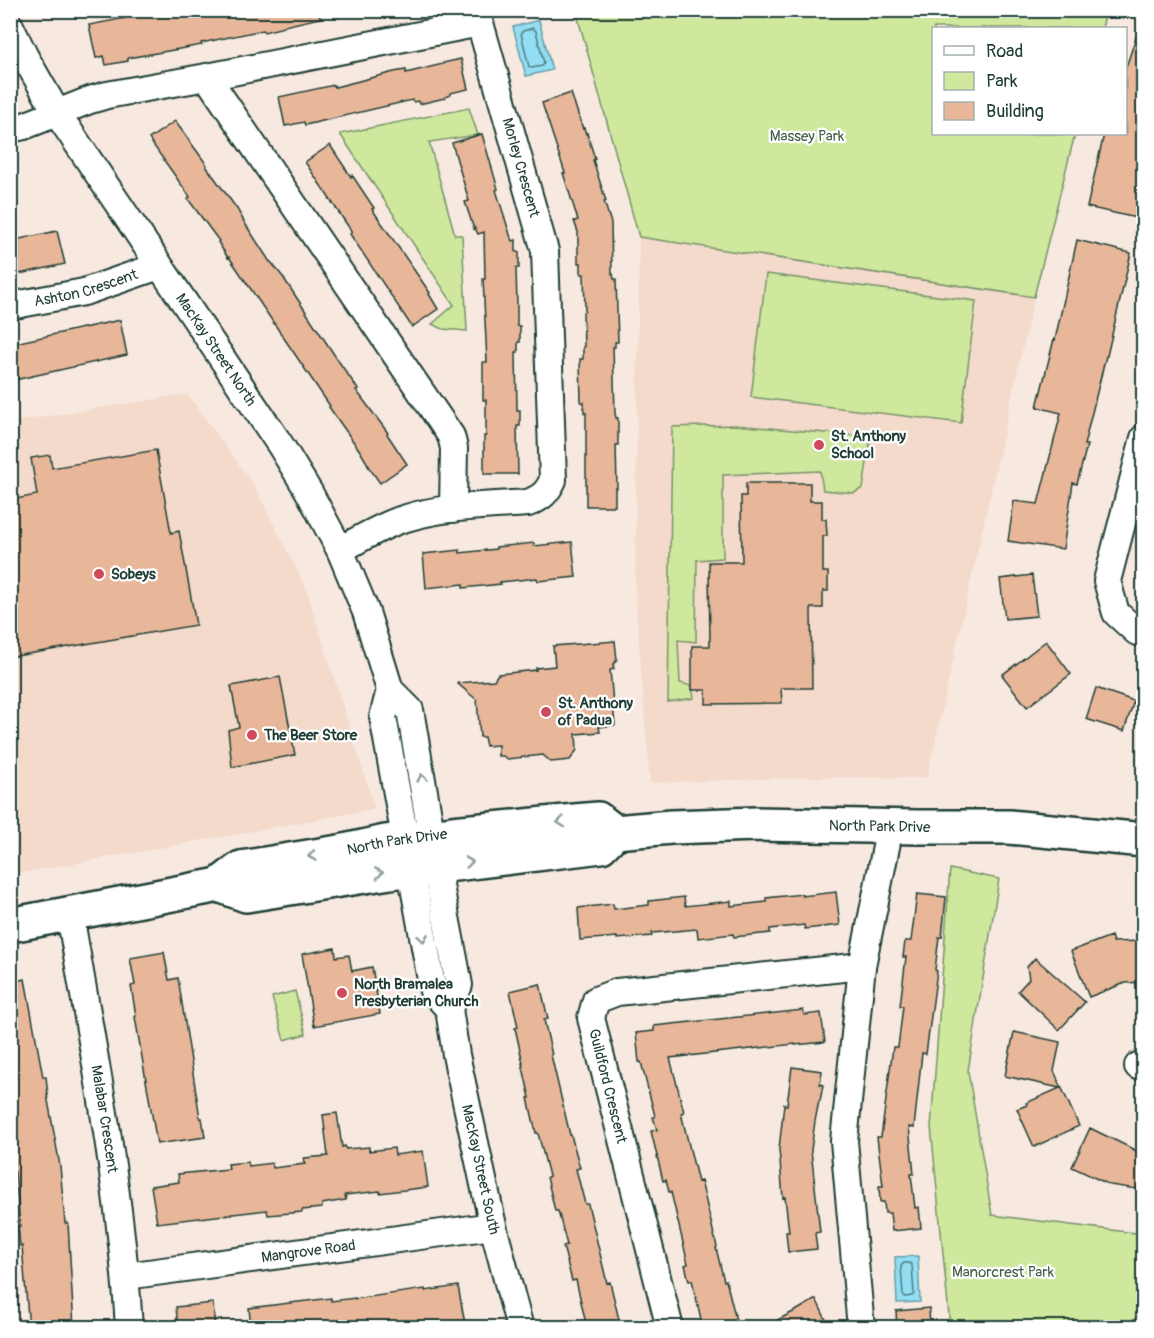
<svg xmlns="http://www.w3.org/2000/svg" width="1154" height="1338" font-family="Pangolin,sans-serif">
  <rect width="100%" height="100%" fill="#f8e9e0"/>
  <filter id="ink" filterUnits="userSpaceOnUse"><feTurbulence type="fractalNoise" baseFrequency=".0167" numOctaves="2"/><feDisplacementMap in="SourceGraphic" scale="12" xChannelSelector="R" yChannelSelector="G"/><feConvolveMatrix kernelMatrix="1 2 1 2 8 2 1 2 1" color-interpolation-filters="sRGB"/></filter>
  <g filter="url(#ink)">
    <path fill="#f3dacb" d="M639 237 1034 297 927 778 818 777 650 783 635 593Z
      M187 394 254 485 306 588 375 809 11 875V422Z"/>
    <path fill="#cfe89e" stroke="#779269" stroke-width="1.5" d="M576 11H1106L1102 28H934V134H1075L1034 297 639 237Z
      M469 108 478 135 429 142 455 235H462L467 331 443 329 432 324 454 305 340 134Z
      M766 274 976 301 961 423 751 397Z
      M735 425 871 437 863 488 854 493 823 490 820 471 723 475V558L697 560 696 642 678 640 680 683 692 686 694 698 668 702 672 427Z
      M950 869 999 879 968 1071 992 1215 1143 1234V1327H950L931 1127Z
      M295 991 306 1034 284 1040 272 997Z"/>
    <path fill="#93def3" stroke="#659ea7" stroke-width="1.5" d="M539 20 552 70 526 76 513 27Z
      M918 1256 920 1302 897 1303 895 1257Z"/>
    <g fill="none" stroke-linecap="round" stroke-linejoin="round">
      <path stroke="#4d7d80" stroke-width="1.5" d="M533 28 536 31 544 63 542 66 532 68 529 67 521 33 523 31Z
        M904 1263H910L912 1265 914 1294 912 1296 905 1297 903 1295 901 1266Z"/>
    </g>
    <path fill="#e8b799" stroke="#1f3d34" stroke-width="1.5" d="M145 10H319L320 18 284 26V27L264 32 263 30 201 43 202 45 128 58V61L106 65 104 56 96 58 89 25 126 18 125 14Z
      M1140 25 1143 26V206L1141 219 1087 207 1104 134H1125V70Z
      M461 59 468 89 450 93V95L445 97V98L419 104 418 101 413 102 412 100 305 125 304 122 285 126 279 97 334 85 335 87 394 72 406 70V73L443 64V63Z
      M571 93 583 129 584 128 586 134 587 133 595 159 593 160 606 201H604L611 223 612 274H613L614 279H616L618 342H615V347H613L615 413 616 418H618V445H616L617 488H615V506H586V413H584V402H581L580 359H583V347H584L583 312 585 311 584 274H581V263H578V232L574 221 578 220 563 173H565L542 103Z
      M175 121 207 165 206 166 237 209 246 225 270 262H271L283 277 337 359 358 389 356 390 388 433 387 434 407 464 380 483 368 466H369L360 451 329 407 330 406 229 257 228 258 218 242 219 241 188 199 190 197 149 139Z
      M482 134 498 189 496 190 512 241 516 240V252H519V268H516L517 305V326H520V342H518V352H516L517 410H520V426H517L518 474H484V436H486V400H483V362H487L483 279H485L484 232 478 234 475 228 474 229 465 202 469 201 452 143Z
      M330 145 351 177 352 175 374 208 372 209 430 293 429 294 438 309 412 327 350 234 352 232 305 162Z
      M57 231 65 264 10 276V241Z
      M1077 240 1131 253 1107 356H1106L1084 445H1087L1077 484 1073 483 1063 549 1008 541 1014 501 1038 504 1061 413 1037 407 1054 339 1055 340Z
      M120 320 127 355 10 381V344Z
      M156 450 171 533 179 531 196 625 10 657V500L37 495 31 458 50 455 52 468Z
      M746 483H810V501H822V519H826L827 536H823V572H828V591H823V608H811L812 688H781L782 703 706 704V690H692V646H710L709 562H742L741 496H746Z
      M572 542 576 577 538 581 537 578 500 582 501 584 463 588V584L426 588 423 554 460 550V553L496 549V547L534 543V546Z
      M1032 575 1037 616 1005 619 1000 579Z
      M615 641 617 660 613 665 614 669 610 670 615 725 599 727 600 732 576 734 577 750 570 760 551 762 543 755 507 759 503 756H498V745L486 746 484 737H480L477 700 457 683 494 680 498 674 536 670V668L555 666 553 646Z
      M1046 641 1071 674 1027 707 1002 675Z
      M280 677 295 755 232 767 228 730 239 727 231 686Z
      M1096 688 1134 701 1124 731 1086 719Z
      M836 892 840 925 805 929 804 925 770 929V933L734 937 733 934 698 938 697 929 652 933V936L617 939V937L580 940 578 908 613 904 614 909 649 905V901L684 897 685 906 731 901V906L766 902V898L802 894V896Z
      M917 894 946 897 942 937H939L935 970 937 971 926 1054 922 1053 914 1128 909 1127 914 1174H911L915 1208 919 1207 921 1228 892 1231 890 1213H885L884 1202H880L879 1186H883L877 1137H881L893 1047H898L903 1006H900L906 957H903L905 941H911Z
      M1111 936 1113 942 1143 941V982L1125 983 1089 997 1071 951Z
      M335 948 336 957 349 955 352 971 372 967 380 1014 314 1026 302 954Z
      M164 952 169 980 178 978 200 1118H202L205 1137 157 1144 135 1017 136 1016 131 986 135 985 130 958Z
      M1035 958 1085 1002 1059 1030 1018 991 1029 979 1027 967Z
      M25 979 43 1077H46L48 1095H47L60 1166 65 1223H68L74 1328H29L22 1246H20L18 1226H20L15 1172 13 1173 10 1157V982Z
      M540 984 548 1019 544 1020 552 1055H551L570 1135H571L580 1168 576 1169 585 1204H588L607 1283 610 1282 621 1328H587L576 1280 572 1281 563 1246 567 1245 558 1211H555L547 1177 549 1176 538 1133H536L528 1098H530L522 1063H523L515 1028 518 1027 510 991Z
      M803 1010 804 1015 821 1013 825 1042 795 1045V1044L670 1058 684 1112 681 1113 698 1182 701 1181 717 1247 716 1248 724 1281 726 1280 738 1328H703L692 1280 689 1281 685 1265 688 1264 671 1192H669L666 1180 663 1181 651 1131 657 1130 653 1117 655 1116 641 1062H639L636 1033 654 1031V1026Z
      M1014 1032 1060 1042 1054 1071 1079 1126 1034 1147 1017 1109 1027 1105 1026 1103 1060 1088 1005 1076Z
      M792 1067 822 1071 820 1084 823 1085 820 1101H819L815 1121 811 1150 820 1232 815 1233 817 1249 788 1252 786 1232H789L785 1197 783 1198 779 1149 784 1104 787 1105Z
      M337 1113 342 1147 345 1146 346 1149 369 1147V1151L394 1148 395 1155 423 1151 428 1187 380 1193V1191L345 1195 346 1200 322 1204V1208L302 1210V1212L268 1215 267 1210 157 1223 151 1186 179 1182 178 1174 229 1169 228 1164 248 1162 249 1166 272 1163 273 1168 305 1164 304 1158 328 1156 323 1115Z
      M1090 1128 1143 1154V1190L1110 1185 1072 1167Z
      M458 1286 465 1324 442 1328H251L249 1308 331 1298V1301L355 1298V1299L425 1289V1291Z
      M816 1299 830 1328H762L799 1309Z
      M213 1303 215 1328H178L176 1307Z
      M929 1308 930 1328H897L896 1311Z"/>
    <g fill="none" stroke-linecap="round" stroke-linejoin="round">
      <defs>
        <g id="minor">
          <path id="s1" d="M10 26 25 57 57 113 281 446 309 492 340 550 366 612 390 690 410 710 441 891 459 985 449 1009 456 1055 493 1226 520 1328"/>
          <path d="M207 77 451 436 454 448 453 509"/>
          <path id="s2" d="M10 129 24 126 90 100 107 95 207 77 480 23 545 251 553 480C547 493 541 498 528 503 486 506 443 506 403 519 381 526 360 539 340 550"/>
          <path id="s3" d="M10 306 84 292 159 266"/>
          <path d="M1144 438 1107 581 1116 613 1137 632 1144 633"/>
          <path d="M390 690 383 717 433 991 449 1009"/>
          <path id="s4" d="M70 914C93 1051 121 1188 129 1328"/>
          <path d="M1138 1066H1144"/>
          <path id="s5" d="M126 1276 493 1226"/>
          <path d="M670 1328 591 1018 596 1000 617 992 862 966"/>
          <path d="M861 1328 844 1141 862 966 890 827"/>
        </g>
        <g id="major">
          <path id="s6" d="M219 885 246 895 390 872 601 846 615 832 671 827 756 824 919 827H1009L1144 840"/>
          <path id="s7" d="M10 925 219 885 241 868 339 852 385 842 452 833 575 821 598 819 615 832"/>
        </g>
      </defs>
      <use href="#minor" stroke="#1f3d34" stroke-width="30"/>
      <use href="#major" stroke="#1f3d34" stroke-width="38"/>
      <use href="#minor" stroke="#fff" stroke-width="26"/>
      <use href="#major" stroke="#fff" stroke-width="33"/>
    </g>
    <defs><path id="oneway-chevron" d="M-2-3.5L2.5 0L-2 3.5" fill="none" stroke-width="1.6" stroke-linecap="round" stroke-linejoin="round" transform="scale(1.5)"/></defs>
    <g stroke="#8f9e9a">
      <use href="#oneway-chevron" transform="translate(422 778) rotate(-100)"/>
      <use href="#oneway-chevron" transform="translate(561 822) rotate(174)"/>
      <use href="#oneway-chevron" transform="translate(312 856) rotate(170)"/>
      <use href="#oneway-chevron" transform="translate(469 862) rotate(-7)"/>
      <use href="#oneway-chevron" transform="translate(379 873) rotate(-9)"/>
      <use href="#oneway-chevron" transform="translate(423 938) rotate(80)"/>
    </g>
  </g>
  <g fill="#d1495b" stroke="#fff" stroke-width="2">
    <circle cx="819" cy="445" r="6"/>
    <circle cx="99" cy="574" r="6"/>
    <circle cx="546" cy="712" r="6"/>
    <circle cx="252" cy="735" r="6"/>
    <circle cx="342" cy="993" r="6"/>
  </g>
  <g text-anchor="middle" stroke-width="4.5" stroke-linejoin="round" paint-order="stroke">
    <g font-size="15" fill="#425f49" stroke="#fff">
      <text x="807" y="141">Massey Park</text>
      <text x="1003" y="1277">Manorcrest Park</text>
    </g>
    <g font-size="15" fill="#1f3d34" stroke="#fff">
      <text dy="5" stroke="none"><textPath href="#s2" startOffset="633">Morley Crescent</textPath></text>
      <text dy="5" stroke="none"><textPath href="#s3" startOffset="78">Ashton Crescent</textPath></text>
      <text dy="5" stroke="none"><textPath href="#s1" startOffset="384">MacKay Street North</textPath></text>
      <text dy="5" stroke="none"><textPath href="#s6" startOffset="672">North Park Drive</textPath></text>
      <text dy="5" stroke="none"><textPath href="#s7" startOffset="399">North Park Drive</textPath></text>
      <text transform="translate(608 1086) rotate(76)" y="5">Guildford Crescent</text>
      <text dy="5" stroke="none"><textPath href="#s4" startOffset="208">Malabar Crescent</textPath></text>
      <text dy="5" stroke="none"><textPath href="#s1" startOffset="1266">MacKay Street South</textPath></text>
      <text dy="5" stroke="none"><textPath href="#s5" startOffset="184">Mangrove Road</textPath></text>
    </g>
    <g font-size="15" font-weight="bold" fill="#1f3d34" stroke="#fff" text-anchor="start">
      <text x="831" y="441">St. Anthony<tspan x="831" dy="17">School</tspan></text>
      <text x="111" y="579">Sobeys</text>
      <text x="558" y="708">St. Anthony<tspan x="558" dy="17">of Padua</tspan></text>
      <text x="264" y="740">The Beer Store</text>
      <text x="354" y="989">North Bramalea<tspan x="354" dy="17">Presbyterian Church</tspan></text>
    </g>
  </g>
  <rect width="1154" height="1338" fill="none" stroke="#fff" stroke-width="36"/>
  <rect x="18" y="18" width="1118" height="1302" fill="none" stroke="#1f3d34" stroke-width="2" filter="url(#ink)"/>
  <rect x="932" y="27" width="195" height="108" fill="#ffffff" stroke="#a5b1ae" stroke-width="1.5"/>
  <rect x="944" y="46" width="30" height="9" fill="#ffffff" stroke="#a5b1ae" stroke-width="1.5"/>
  <text x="986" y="57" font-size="18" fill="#1f3d34">Road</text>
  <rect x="944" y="72" width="30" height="18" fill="#cfe89e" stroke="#a5b1ae" stroke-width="1.5"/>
  <text x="986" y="87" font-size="18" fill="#1f3d34">Park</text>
  <rect x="944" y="102" width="30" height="18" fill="#e8b799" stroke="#a5b1ae" stroke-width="1.5"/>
  <text x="986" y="117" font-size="18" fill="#1f3d34">Building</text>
</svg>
